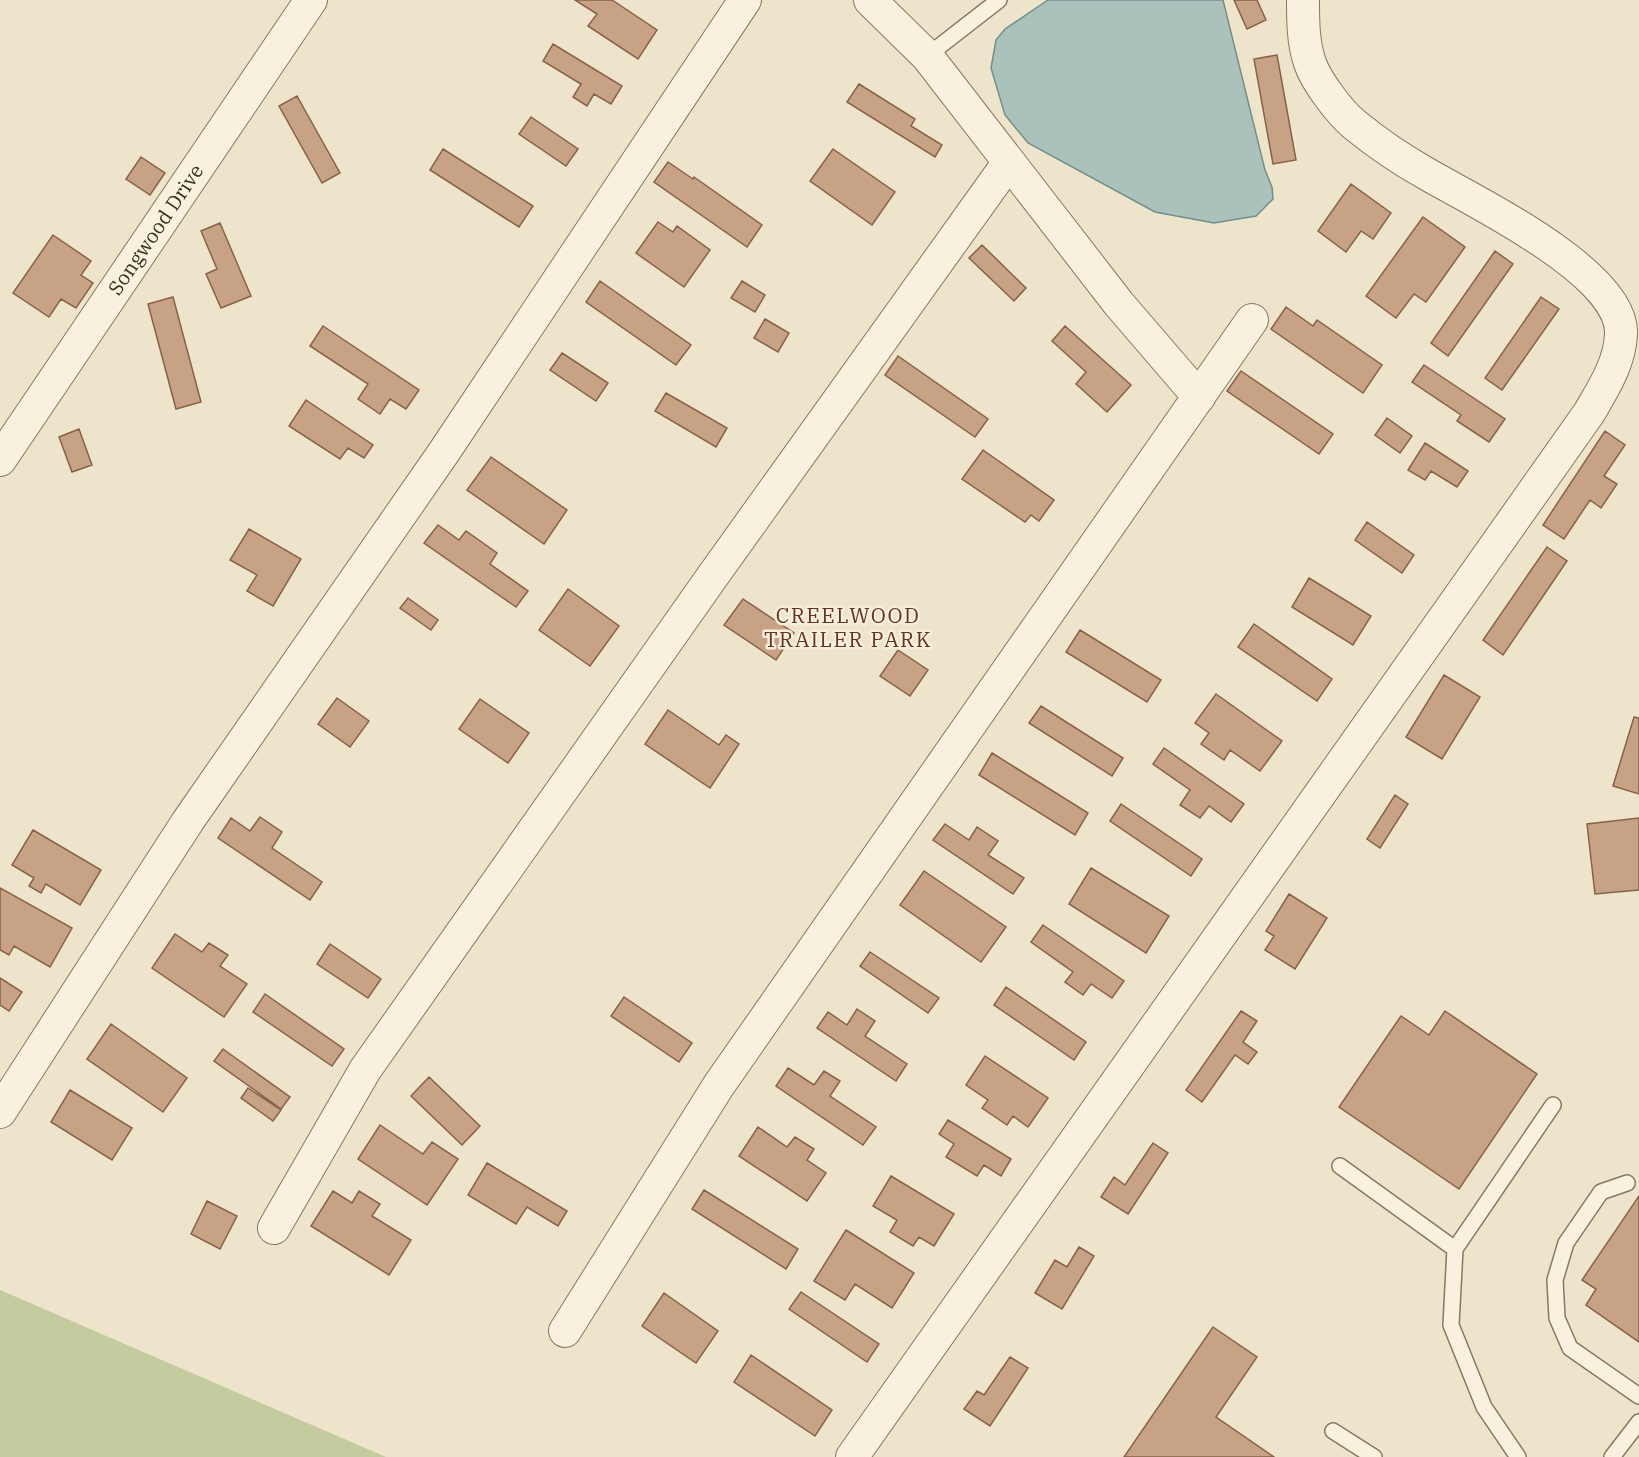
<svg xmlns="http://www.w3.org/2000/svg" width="1639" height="1457" font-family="'IBM Plex Serif',serif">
  <rect width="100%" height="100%" fill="#ede4cb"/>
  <path fill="#c4cb9f" d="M0 1290 386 1457H0Z"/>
  <path fill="#abc2bc" stroke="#729089" stroke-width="1.5" d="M1048 0H1223L1265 170 1272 187 1273 199 1256 216 1214 223 1155 212 1028 143 1005 115 991 68 996 40 1005 29Z"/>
  <path fill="#c8a284" stroke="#876247" stroke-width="1.5" d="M575 0H612L657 30 638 59 588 26 597 14Z
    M1234 0H1257L1266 20 1247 29Z
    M553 44 622 86 611 104 594 94 587 106 573 97 581 84 543 61Z
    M1277 55 1296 160 1273 164 1254 59Z
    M859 84 915 119 911 126 942 145 935 157 847 102Z
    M297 96 340 173 322 183 279 106Z
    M531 117 578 149 566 166 519 134Z
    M443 149 533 206 519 227 430 170Z
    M833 149 895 192 872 225 810 181Z
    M141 157 165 173 150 195 126 179Z
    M668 162 693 179 694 177 762 225 747 247 654 182Z
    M1351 184 1391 213 1373 239 1361 231 1346 252 1318 231Z
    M1423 217 1465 247 1426 302 1414 294 1396 318 1366 296Z
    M658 222 673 232 677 226 710 250 684 287 636 253Z
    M220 223 251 296 221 308 206 274 217 269 201 231Z
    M53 235 91 261 81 275 93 283 76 308 61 299 49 317 13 293Z
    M982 245 1026 288 1014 301 969 258Z
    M1495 251 1513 264 1448 356 1431 343Z
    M600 281 691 345 676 365 586 302Z
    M742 281 765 295 755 312 731 298Z
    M173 297 201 402 176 409 148 304Z
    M1541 297 1559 309 1502 390 1485 378Z
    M1286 307 1313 326 1317 320 1382 365 1363 393 1271 329Z
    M765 319 789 333 778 352 754 338Z
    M323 326 419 390 406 409 390 399 380 414 358 399 368 384 310 346Z
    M1065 326 1131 385 1107 412 1076 384 1086 372 1052 341Z
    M562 353 608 383 596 401 550 370Z
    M898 356 988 419 975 437 885 375Z
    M1424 365 1505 419 1489 442 1457 421 1461 415 1412 382Z
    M1241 371 1333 434 1319 454 1227 391Z
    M666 393 727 428 716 447 655 411Z
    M306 400 373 445 364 458 348 448 340 459 289 426Z
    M1387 418 1412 436 1400 453 1375 435Z
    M79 429 92 465 72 472 59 437Z
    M1605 431 1625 445 1604 476 1617 484 1601 508 1590 500 1564 539 1543 525Z
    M1425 443 1468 471 1457 487 1431 471 1425 480 1408 470Z
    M983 450 1054 500 1039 521 1031 515 1025 522 962 479Z
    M491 457 567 510 544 544 467 490Z
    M1367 522 1414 555 1402 573 1355 540Z
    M438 525 459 540 466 531 497 553 490 564 528 591 516 607 424 543Z
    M249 529 301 559 273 606 247 591 257 575 230 560Z
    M1547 547 1567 561 1503 655 1483 640Z
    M1309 578 1371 616 1353 645 1292 607Z
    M568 589 619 626 590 666 539 630Z
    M408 598 438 620 431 630 400 608Z
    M743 599 794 633 776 660 724 625Z
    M1254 624 1332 679 1317 701 1238 647Z
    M1080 630 1161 680 1147 702 1066 652Z
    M898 650 928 670 910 696 880 676Z
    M1444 675 1480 697 1442 759 1406 737Z
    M1216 694 1282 741 1260 771 1230 750 1224 760 1201 744 1209 733 1195 723Z
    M337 698 369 721 350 747 318 724Z
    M480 699 529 733 508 763 459 729Z
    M1041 706 1123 758 1112 776 1029 723Z
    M668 710 719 745 726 735 739 744 710 788 645 744Z
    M1634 717 1639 718V794L1613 786Z
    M1164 748 1244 804 1231 822 1209 806 1200 818 1180 805 1190 790 1153 764Z
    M992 753 1088 813 1075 835 979 775Z
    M1395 795 1408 804 1380 848 1367 839Z
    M1121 804 1202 859 1191 876 1110 821Z
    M260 817 282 832 272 848 322 882 310 900 218 838 231 818 250 831Z
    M1639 818V890L1595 894 1587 824Z
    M945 824 969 840 977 827 998 841 988 855 1024 878 1013 894 933 840Z
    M33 830 101 870 80 905 46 884 41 893 29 886 34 878 12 865Z
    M1091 868 1169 916 1146 953 1069 904Z
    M924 871 1006 927 981 962 900 905Z
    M0 888 72 928 50 967 14 946 9 955 0 950Z
    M1289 894 1327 918 1295 969 1265 950 1274 936 1266 931Z
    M1043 925 1124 981 1112 998 1091 984 1083 995 1065 982 1073 972 1031 942Z
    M175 934 202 952 209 943 228 955 220 966 247 984 224 1017 152 968Z
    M330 944 381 979 368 998 317 964Z
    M870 952 939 998 928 1013 860 966Z
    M0 978 22 992 9 1011 0 1005Z
    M1006 987 1086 1042 1074 1060 994 1005Z
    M265 994 344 1049 332 1066 253 1012Z
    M624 997 692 1043 679 1062 611 1016Z
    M857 1009 875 1021 865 1036 907 1064 896 1081 817 1028 828 1012 847 1025Z
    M1241 1011 1257 1021 1243 1042 1257 1052 1248 1064 1235 1055 1202 1102 1186 1090Z
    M1445 1011 1537 1074 1459 1189 1339 1107 1401 1016 1429 1035Z
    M111 1024 187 1078 163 1112 87 1059Z
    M223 1049 290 1097 281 1109 214 1061Z
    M985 1056 1048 1098 1028 1127 1013 1116 1007 1125 982 1108 988 1100 966 1085Z
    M788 1068 814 1085 824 1071 840 1081 830 1096 876 1127 863 1145 776 1086Z
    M429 1077 480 1126 462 1145 411 1096Z
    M248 1088 281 1110 273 1121 241 1098Z
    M70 1090 132 1128 112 1160 51 1122Z
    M948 1120 1011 1159 1001 1176 984 1165 977 1176 946 1157 954 1144 939 1134Z
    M380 1125 423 1154 432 1142 458 1159 427 1205 358 1159Z
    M758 1127 787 1147 795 1137 814 1149 807 1160 826 1173 807 1201 739 1156Z
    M1153 1143 1168 1153 1128 1214 1101 1197 1114 1177 1125 1185Z
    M487 1163 567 1211 558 1226 527 1207 516 1224 468 1195Z
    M891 1176 954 1214 934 1246 919 1237 913 1246 890 1232 897 1220 873 1206Z
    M704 1190 798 1249 786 1269 692 1209Z
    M333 1191 352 1203 359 1191 380 1204 372 1216 411 1240 389 1275 311 1226Z
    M1639 1196V1342L1586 1305 1596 1289 1582 1280Z
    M207 1201 237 1216 220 1249 191 1234Z
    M846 1230 914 1273 892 1308 855 1284 845 1300 814 1281Z
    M1079 1247 1094 1256 1062 1309 1035 1293 1055 1260 1067 1267Z
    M801 1292 879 1344 867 1362 789 1309Z
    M664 1293 718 1331 696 1363 642 1326Z
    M1213 1327 1257 1357 1216 1417 1274 1457H1124Z
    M751 1355 832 1410 815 1436 734 1382Z
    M1010 1357 1028 1368 990 1426 964 1409 977 1391 984 1395Z"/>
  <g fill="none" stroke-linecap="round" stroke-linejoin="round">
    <defs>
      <path id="lane" d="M927 56 999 0
        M1340 1166 1455 1249 1553 1105
        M1627 1183 1601 1192 1566 1243 1555 1280 1557 1318 1570 1348 1639 1396
        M1455 1249 1451 1325 1484 1407 1518 1457
        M1333 1431 1374 1457
        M1612 1457 1639 1422"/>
      <g id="street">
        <path d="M870 0 927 56 1119 304 1199 397"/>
        <path id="s1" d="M0 460 311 0"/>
        <path d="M0 1112 188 821 444 452 745 0"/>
        <path d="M274 1228 365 1070 712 577 1009 162"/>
        <path d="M565 1331 719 1085 1252 320"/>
        <path d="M852 1457 1589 413C1603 389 1620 363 1621 334 1624 273 1473 201 1427 174 1402 160 1377 143 1355 125 1340 113 1316 81 1310 63 1303 43 1303 21 1303 0"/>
      </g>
    </defs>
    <use href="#lane" stroke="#897760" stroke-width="18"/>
    <use href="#street" stroke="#897760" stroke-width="34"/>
    <use href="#lane" stroke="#f8f1de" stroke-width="15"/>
    <use href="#street" stroke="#f8f1de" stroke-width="32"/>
  </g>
  <g text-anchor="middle" stroke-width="5" stroke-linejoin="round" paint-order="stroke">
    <g font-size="20" fill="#3b2f22" stroke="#f4eeda">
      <text dy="7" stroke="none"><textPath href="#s1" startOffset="278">Songwood Drive</textPath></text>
    </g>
    <g font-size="21" letter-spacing="1.5" fill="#653324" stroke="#f4eeda">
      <text x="848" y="623">CREELWOOD<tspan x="848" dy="24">TRAILER PARK</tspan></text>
    </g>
  </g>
</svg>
